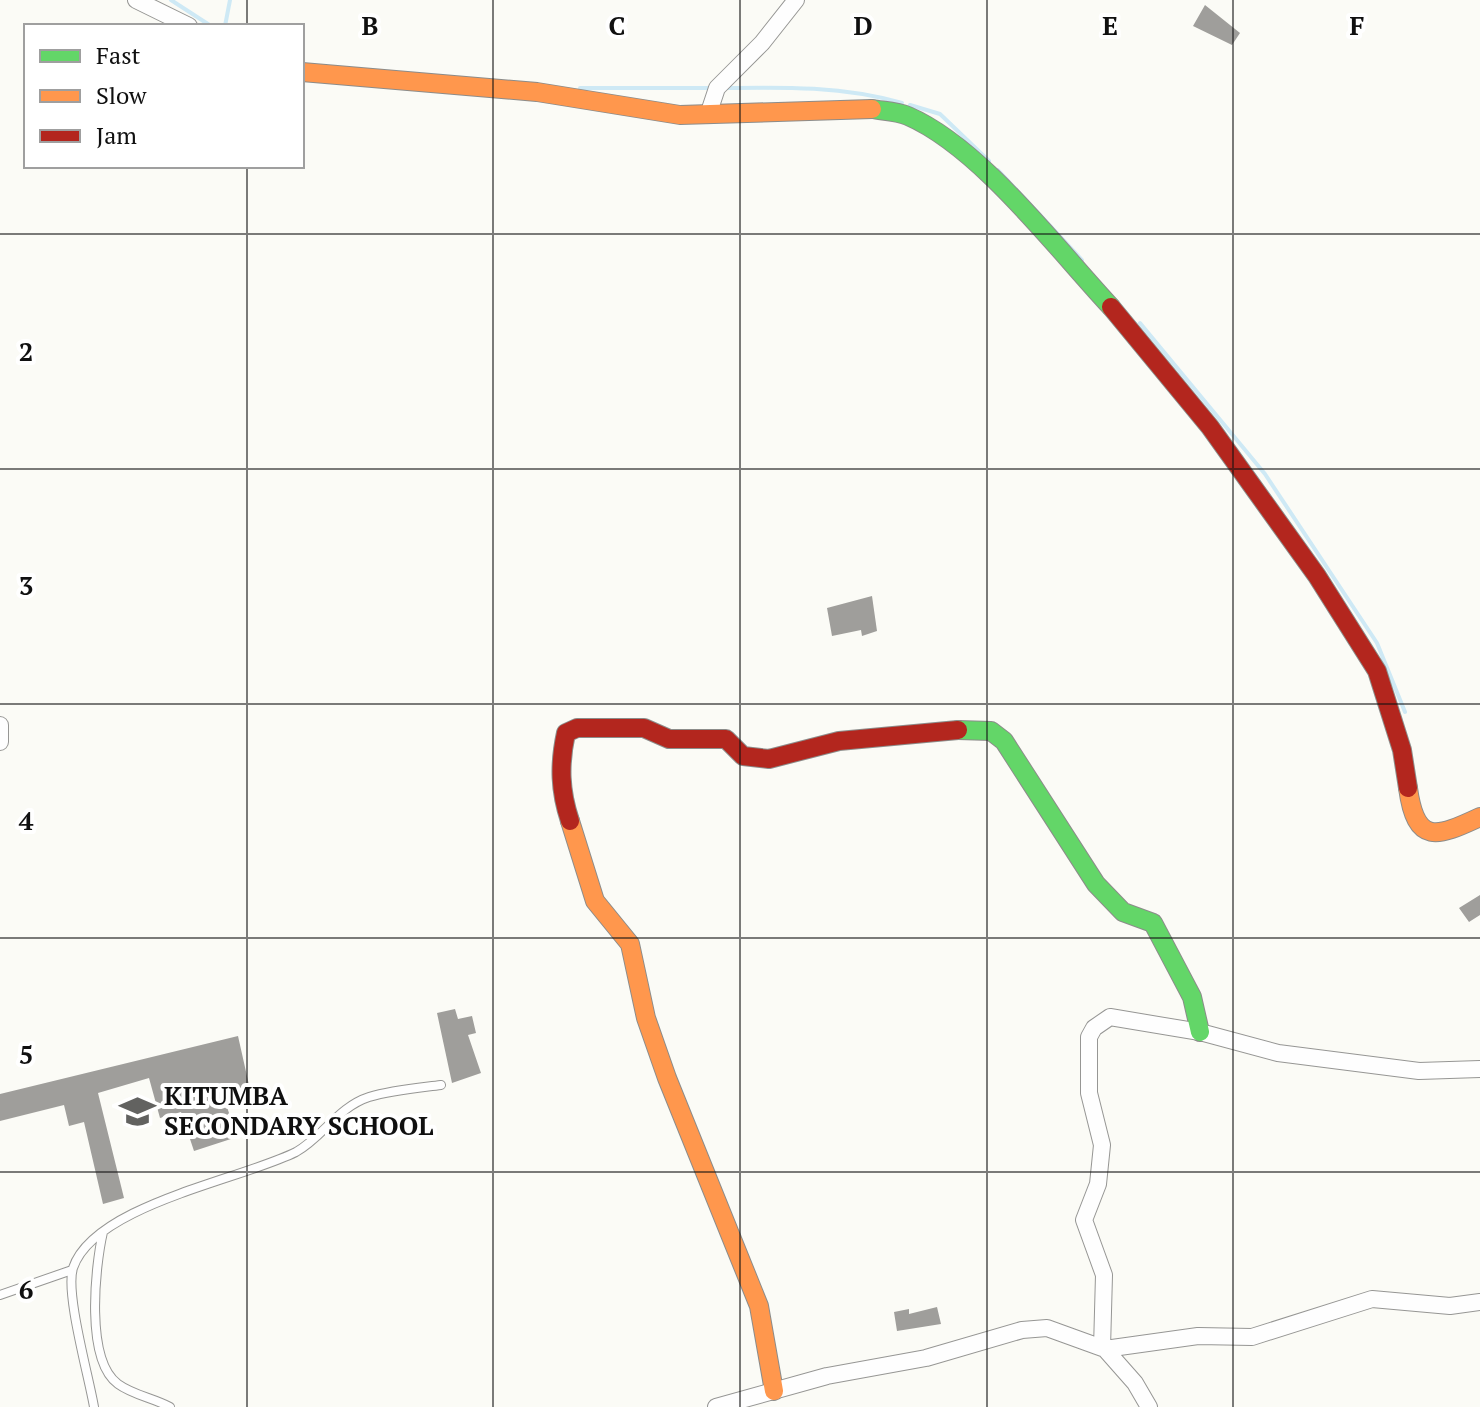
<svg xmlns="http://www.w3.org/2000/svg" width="1480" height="1407" font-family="'PT Serif',serif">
  <rect width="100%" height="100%" fill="#fbfbf6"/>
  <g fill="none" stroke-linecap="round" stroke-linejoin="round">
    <path stroke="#cee9f5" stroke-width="4" d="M171 0 211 26
      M225 26 230 0
      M580 88H711
      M724 88C784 87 844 86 902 103
      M910 105 940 114 989 161
      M998 170 1082 260
      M1140 323 1265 474 1377 643 1405 712"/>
  </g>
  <path fill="#9f9e9b" d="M1205 5 1240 33 1232 45 1193 26Z
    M872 596 877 631 862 636 861 630 832 636 827 608Z
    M1480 895V915L1469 922 1459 908Z
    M455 1009 458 1019 472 1016 476 1033 468 1035 481 1073 452 1083 437 1013Z
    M238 1036 251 1094 225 1101 237 1137 194 1151 181 1112 160 1118 149 1078 98 1093 124 1198 103 1204 84 1122 69 1126 64 1105 0 1121V1094Z
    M937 1307 941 1324 897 1331 894 1312 909 1309V1314Z"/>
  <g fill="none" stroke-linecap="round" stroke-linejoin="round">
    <defs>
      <path id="lane" d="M103 1232C95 1267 85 1360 118 1384 133 1395 153 1398 170 1407
        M0 1295 72 1270
        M94 1407C89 1377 65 1293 73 1268 94 1205 240 1180 296 1152 323 1137 338 1107 369 1097 392 1090 417 1088 441 1085"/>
      <path id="street" d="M136 0 189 26
        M708 115 717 88 762 43 796 0
        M0 725V742
        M1102 1348 1104 1275 1084 1220 1098 1184 1102 1145 1089 1093V1037L1094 1028 1110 1017 1200 1032 1278 1053 1419 1071 1480 1069
        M1105 1349 1198 1336 1252 1337 1372 1299 1450 1306 1480 1302
        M716 1407 827 1376 926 1358 1022 1330 1047 1328 1105 1349 1135 1383 1149 1407"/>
      <path id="fast" d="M872 109C883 111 897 111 908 116 980 147 1056 248 1111 307
        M958 730 991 731 1004 741 1096 884 1123 912 1153 923 1192 997 1200 1032"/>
      <path id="slow" d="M302 72 537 92 680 115 872 109
        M1408 788C1416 846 1437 837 1480 817
        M570 821 595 901 630 944 646 1018 667 1078 759 1306 774 1391"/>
      <path id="jam" d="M1111 307 1210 427 1317 576 1377 671 1402 750 1408 788
        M570 821C560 791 559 765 566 733L577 728H644L669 739H726L743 756 769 759 839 741 958 730"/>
    </defs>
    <use href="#lane" stroke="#969694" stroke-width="10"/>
    <use href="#street" stroke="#969694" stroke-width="18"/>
    <use href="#fast" stroke="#8c8c8a" stroke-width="20"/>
    <use href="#slow" stroke="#8c8c8a" stroke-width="20"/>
    <use href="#jam" stroke="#8c8c8a" stroke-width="20"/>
    <use href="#lane" stroke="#fefefe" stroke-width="8"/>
    <use href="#street" stroke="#fefefe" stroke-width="16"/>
    <use href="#fast" stroke="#63d668" stroke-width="18"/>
    <use href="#slow" stroke="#ff974d" stroke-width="18"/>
    <use href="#jam" stroke="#b3261e" stroke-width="18"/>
  </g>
  <path fill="none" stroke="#101010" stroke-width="2" stroke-opacity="0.55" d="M247 0V26M493 0V1407M740 0V1407M987 0V1407M1233 0V1407M247 166V1407M0 234H1480M0 469H1480M0 704H1480M0 938H1480M0 1172H1480"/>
  <defs>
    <symbol id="school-bare" viewBox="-9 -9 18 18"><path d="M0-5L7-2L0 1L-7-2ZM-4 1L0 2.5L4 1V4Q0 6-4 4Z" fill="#626260" stroke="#fff" stroke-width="2.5" paint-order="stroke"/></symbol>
  </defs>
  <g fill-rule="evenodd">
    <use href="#school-bare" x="112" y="1086" width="51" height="51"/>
  </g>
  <g text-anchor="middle" stroke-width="8" stroke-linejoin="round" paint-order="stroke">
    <g font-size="26" font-weight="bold" fill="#101010" stroke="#fff" text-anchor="start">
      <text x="164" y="1105">KITUMBA<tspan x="164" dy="30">SECONDARY SCHOOL</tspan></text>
    </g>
  </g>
  <g font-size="26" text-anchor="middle" font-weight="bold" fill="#101010" stroke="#fff" stroke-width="8" stroke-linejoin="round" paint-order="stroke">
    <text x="370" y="35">B</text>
    <text x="617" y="35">C</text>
    <text x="863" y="35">D</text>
    <text x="1110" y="35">E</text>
    <text x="1357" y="35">F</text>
    <text x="26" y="361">2</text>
    <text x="26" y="595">3</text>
    <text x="26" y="830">4</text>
    <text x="26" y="1064">5</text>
    <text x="26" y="1299">6</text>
  </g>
  <rect x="24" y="24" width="280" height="144" fill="#ffffff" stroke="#9f9f9f" stroke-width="2"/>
  <rect x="40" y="50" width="40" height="12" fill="#63d668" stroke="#9f9f9f" stroke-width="2"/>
  <text x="96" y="64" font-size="24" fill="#101010">Fast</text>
  <rect x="40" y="90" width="40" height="12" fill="#ff974d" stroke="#9f9f9f" stroke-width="2"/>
  <text x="96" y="104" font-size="24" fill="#101010">Slow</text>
  <rect x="40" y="130" width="40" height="12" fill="#b3261e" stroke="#9f9f9f" stroke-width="2"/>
  <text x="96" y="144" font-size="24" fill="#101010">Jam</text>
</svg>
